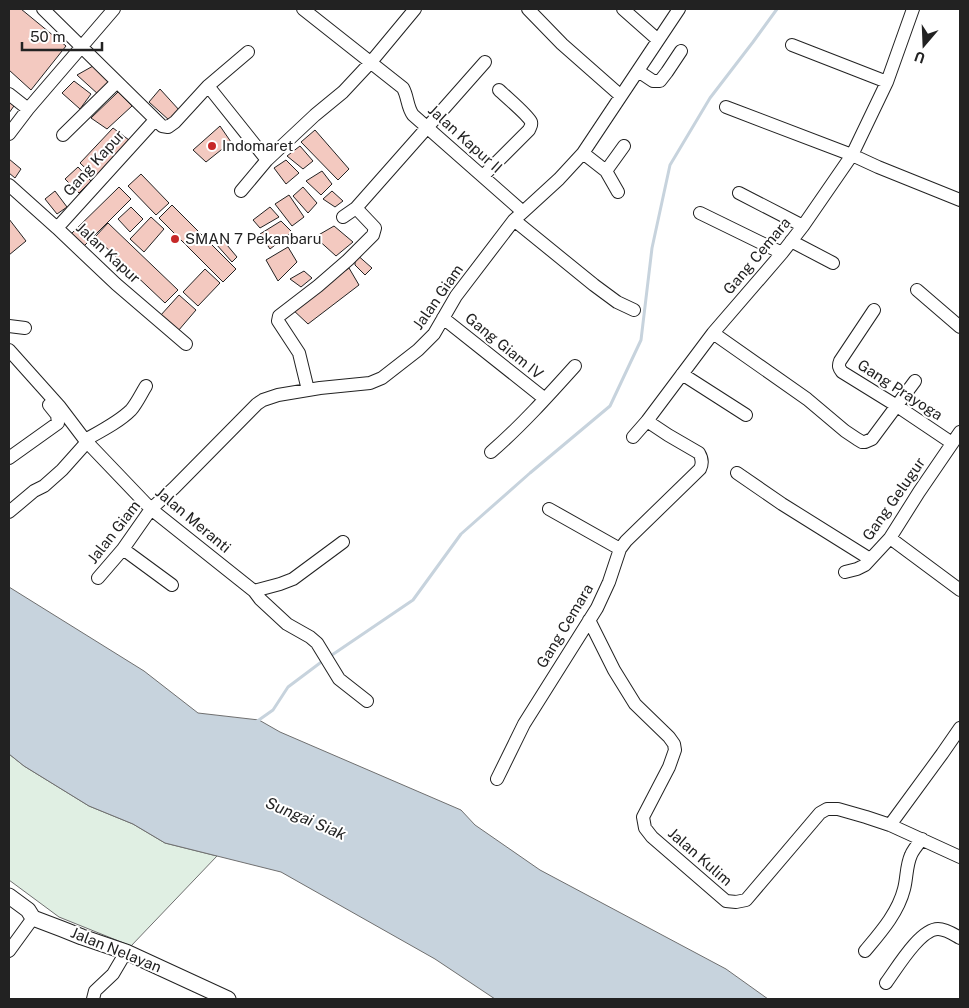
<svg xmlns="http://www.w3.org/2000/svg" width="969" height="1008" font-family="'Public Sans',sans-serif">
  <rect width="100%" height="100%" fill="#fff"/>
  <path fill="#e0efe3" stroke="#6f6f6f" d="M9 754 24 766 89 806 133 824 165 843 217 856 131 946 59 917 9 880Z"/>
  <path fill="#c7d3dd" stroke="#6f6f6f" d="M9 587 144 671 198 713 259 720 280 732 461 810 475 825 540 870 726 969 768 999H495L435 959 281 872 165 843 133 824 89 806 24 766 9 754Z"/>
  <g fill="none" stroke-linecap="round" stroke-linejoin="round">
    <path stroke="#c7d3dd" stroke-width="3" d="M329 657 413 600 461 534 530 473 610 406 641 340 652 248 670 165 710 98 753 42 777 9
      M256 722 273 710 288 687 324 660"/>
  </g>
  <path fill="#f3c9c0" stroke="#222" d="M9 9H21L66 46 31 90 9 70Z
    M93 66 110 83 99 95 77 75Z
    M74 81 91 94 80 109 62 93Z
    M160 89 180 111 170 121 149 102Z
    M118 92 132 106 107 129 91 118Z
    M9 97 16 103 9 113Z
    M220 126 231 142 206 162 193 150Z
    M113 128 129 140 98 180 80 163Z
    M315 130 349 169 338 180 301 142Z
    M300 146 313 161 303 169 287 156Z
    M9 159 21 169 15 178 9 173Z
    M286 160 299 173 286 184 274 168Z
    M78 167 91 181 79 193 65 179Z
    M322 171 332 184 321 195 306 181Z
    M141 174 169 203 156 215 128 186Z
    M119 187 131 199 83 247 70 235Z
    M303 187 317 203 308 213 293 196Z
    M55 191 67 207 57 214 45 199Z
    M332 191 343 201 335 207 323 199Z
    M289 195 304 217 292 226 275 204Z
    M172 205 236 269 223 282 159 218Z
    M131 207 143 219 130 232 118 219Z
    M270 207 279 217 260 228 253 220Z
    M151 217 164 229 144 252 130 239Z
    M9 219 26 241 9 255Z
    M281 221 292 232 270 249 260 234Z
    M108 223 178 290 165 303 95 237Z
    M334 226 353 242 336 256 315 237Z
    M222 239 237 257 232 262 216 244Z
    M288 247 297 262 278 281 266 260Z
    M355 253 372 268 365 275 355 265Z
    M349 268 359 285 308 324 291 308Z
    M205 269 220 283 198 306 183 292Z
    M304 271 312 278 301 287 290 279Z
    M179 295 196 310 178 331 160 316Z"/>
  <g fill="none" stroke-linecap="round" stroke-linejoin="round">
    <defs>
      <path id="minor" d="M43 9 162 126 168 127 175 122 208 86 248 52
        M303 9 403 88C408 97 407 107 413 115L523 212
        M528 9 562 44 621 96
        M623 9 658 40
        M792 45 887 82
        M638 71 653 81H660L667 72 681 51
        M208 86 267 160
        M9 94 28 109
        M726 107 852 155 878 167 960 200
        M9 134 28 109 114 9
        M63 135 117 82
        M583 153 606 171 618 192
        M606 171 624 146
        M483 176 529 130C530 127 532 126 531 122 529 116 505 96 499 90
        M9 185 57 228 116 284 186 344
        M241 191 267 160 315 115 343 92 371 62 415 9
        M739 193 803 226
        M700 213 782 253
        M343 217 356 208 485 62
        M514 220 594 285 617 302 634 310
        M57 228 155 120
        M791 241 833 263
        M917 290 960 327
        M874 310 840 361C838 366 839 368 842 372L897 406 952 443
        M443 318 545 399
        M9 326 25 328
        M713 333 807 399 845 431 857 439 862 442H865L872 439 915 381
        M9 350 60 407 85 440 151 509 254 591 260 599 287 624 310 637 317 643 339 679 367 701
        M682 374 746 415
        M308 390 299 353 278 321 279 316 318 286 348 260 373 235 375 228 356 208
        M633 437 647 421 713 333 782 253 803 226 852 155 887 82 913 9
        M85 440C101 431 119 422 131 410 137 403 141 394 146 386
        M491 452C521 426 548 396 575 366
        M9 458 58 423 57 415 49 405
        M737 473 782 504 870 559
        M549 509 620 549
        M9 512 34 491 44 486 62 470 87 442
        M890 538 960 590
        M123 549 172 585
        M845 572 857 569 865 565 890 538 919 492 960 432
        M98 578 123 549 151 509 174 488 257 404 263 400 278 395 320 388 370 383 382 378 418 350 434 334 456 296 514 220 523 212 559 179 583 153 679 9
        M254 591 280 584 293 579 343 542
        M589 620 614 670 635 704 669 737 674 744 675 750 669 767 643 817 645 828 652 837 726 901 736 902 746 900 820 813 827 809H838L866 817 890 825 960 857
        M497 779 524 724 597 608 609 582 620 549 626 541 700 469C703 463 702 458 699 453L668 435 647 421
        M890 825 942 754 960 728
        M9 951 33 918
        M865 951C880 933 898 913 904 889 907 878 906 866 911 855 913 850 918 844 922 839
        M886 983C897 968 920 929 938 929 946 929 953 934 960 938
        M93 999 95 991 113 974 126 952"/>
      <path id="major" d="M9 896 28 910 33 918 62 929 82 937 126 952 228 999"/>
    </defs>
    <use href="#minor" stroke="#222" stroke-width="14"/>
    <use href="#major" stroke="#222" stroke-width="17"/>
    <use href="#minor" stroke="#fff" stroke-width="12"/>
    <use href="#major" stroke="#fff" stroke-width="15"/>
  </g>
  <g fill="#c62828" stroke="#fff" stroke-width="2">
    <circle cx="212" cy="146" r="5"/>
    <circle cx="175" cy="239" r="5"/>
  </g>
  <g text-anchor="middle" stroke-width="4" stroke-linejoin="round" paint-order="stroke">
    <g font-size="15" fill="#222" stroke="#fff">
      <text transform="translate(465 139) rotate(42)" y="5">Jalan Kapur II</text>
      <text transform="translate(94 163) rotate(-48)" y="5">Gang Kapur</text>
      <text transform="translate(108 253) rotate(43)" y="5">Jalan Kapur</text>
      <text transform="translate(757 256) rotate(-50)" y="5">Gang Cemara</text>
      <text transform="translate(438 297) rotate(-55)" y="5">Jalan Giam</text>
      <text transform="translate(504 346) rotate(39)" y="5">Gang Giam IV</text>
      <text transform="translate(900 390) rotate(33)" y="5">Gang Prayoga</text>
      <text transform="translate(894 499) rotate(-55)" y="5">Gang Gelugur</text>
      <text transform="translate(193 520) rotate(40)" y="5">Jalan Meranti</text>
      <text transform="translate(114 532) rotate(-52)" y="5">Jalan Giam</text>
      <text transform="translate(565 626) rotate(-59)" y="5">Gang Cemara</text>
      <text transform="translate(700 857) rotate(41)" y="5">Jalan Kulim</text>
      <text transform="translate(116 950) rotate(22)" y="5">Jalan Nelayan</text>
    </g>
    <g font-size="15" fill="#222" stroke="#fff" text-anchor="start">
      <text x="222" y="151">Indomaret</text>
      <text x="185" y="244">SMAN 7 Pekanbaru</text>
    </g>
    <g font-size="16" font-style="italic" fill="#222" stroke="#fff">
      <text transform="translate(306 818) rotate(23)" y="6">Sungai Siak</text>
    </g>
  </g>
  <rect width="969" height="1008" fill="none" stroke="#222222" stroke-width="20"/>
  <g transform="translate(924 45) rotate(199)" stroke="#ffffff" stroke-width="4" paint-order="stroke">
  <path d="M0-4L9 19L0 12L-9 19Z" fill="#222222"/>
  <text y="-8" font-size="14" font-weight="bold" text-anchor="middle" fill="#222222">U</text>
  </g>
  <path d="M22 42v8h80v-8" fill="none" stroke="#222222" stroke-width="2.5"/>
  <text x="30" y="42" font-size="15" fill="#222222" stroke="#ffffff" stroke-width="4" paint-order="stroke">50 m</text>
</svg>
